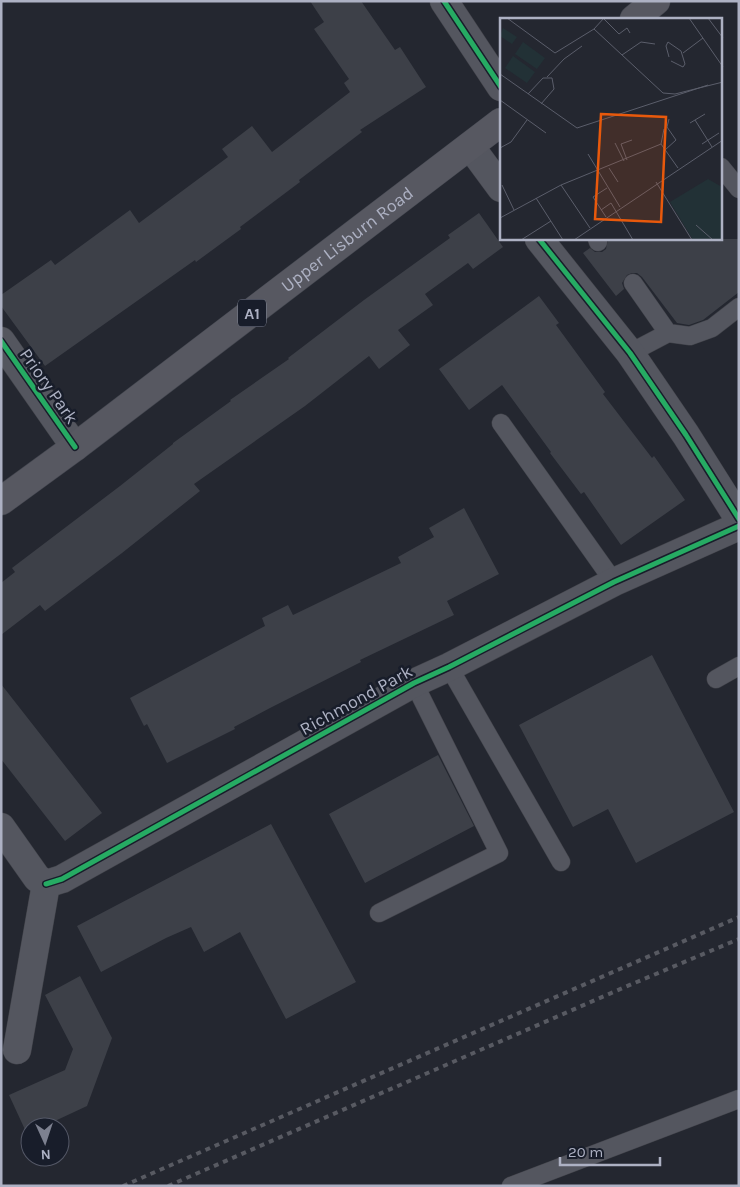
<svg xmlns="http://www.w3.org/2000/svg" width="740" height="1187" font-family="Karla,sans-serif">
  <rect width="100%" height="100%" fill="#242730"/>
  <path fill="#3d4048" d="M310 1H361L395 50 400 47 426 87 360 130 362 132 299 180 300 182 240 227 241 229 196 262 195 260 45 366 1 306V295L51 260 55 265 130 210 139 223 228 157 222 149 252 126 272 152 350 92 344 83 349 79 314 29 324 22Z
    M479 213 503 247 473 269 468 263 425 294 433 305 398 330 410 345 379 369 369 356 305 406 194 484 200 491 122 553 45 611 40 605 1 635V583L15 572 12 568 120 486 173 444V443L231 401 230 400 289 359 288 358 364 300 450 238 448 235Z
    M608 239H739V292L703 320 689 325 677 323 642 277 637 273H632L627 275 622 283 624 289 616 296 583 253 590 248 595 252H602L606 249Z
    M539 296 559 323 556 325 605 392 603 394 652 458 654 456 685 500 621 545 584 492 581 494 550 453 551 452 502 385 469 410 439 369Z
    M464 508 499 574 447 601 454 615 360 660 361 662 270 708 234 727 235 729 167 763 147 724 144 726 130 698 265 626 262 618 288 605 293 615 401 563 398 557 434 537 429 528Z
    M652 655 734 812 636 863 608 809 573 827 519 725Z
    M1 684 102 813 65 841 1 759Z
    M438 755 474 826 365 883 329 814Z
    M271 824 356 982 286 1019 240 932 204 952 191 927 166 938 101 972 77 926Z
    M80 976 112 1038 87 1106 42 1127H30V1132L27 1134 9 1095 65 1070 73 1049 45 995Z"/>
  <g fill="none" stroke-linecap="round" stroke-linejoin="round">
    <defs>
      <path id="service" d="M721 167 739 189
        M597 239 598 242
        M633 283 668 333
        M630 353 668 333 690 336 712 328 739 307
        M501 423 614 582
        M449 667 561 862
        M716 679 739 666
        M379 913 499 853 414 683
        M511 1186 739 1099"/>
      <path id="minor" d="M444 1 501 87
        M470 146 501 188
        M539 239 630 353 686 435 739 519
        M1 341 75 447
        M1 827 37 878 46 884
        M46 884 62 879 414 683 449 667 614 582 739 526
        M17 1050 46 884"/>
      <g id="primary">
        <path d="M634 19 656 1"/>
        <path id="s1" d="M1 501 75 447 501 122"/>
      </g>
    </defs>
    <use href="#service" stroke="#404249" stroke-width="19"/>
    <use href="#minor" stroke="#404249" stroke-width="29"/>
    <use href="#primary" stroke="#41444d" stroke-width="29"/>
    <use href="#service" stroke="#54565f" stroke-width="18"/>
    <use href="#minor" stroke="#54565f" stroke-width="28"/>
    <use href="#primary" stroke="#575861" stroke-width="28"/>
    <path stroke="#585a62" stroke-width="4" stroke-dasharray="5 5" stroke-linecap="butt" d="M123 1186 739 917
      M168 1186 632 984 739 939"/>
    <defs>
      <path id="cycleway" d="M444 1 501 87
        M539 239 630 353 686 435 739 519
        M1 341 75 447
        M46 884 62 879 414 683 449 667 614 582 739 526"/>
    </defs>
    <use href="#cycleway" stroke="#181d2a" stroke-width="8"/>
    <use href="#cycleway" stroke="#26ab63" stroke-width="5"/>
  </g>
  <g text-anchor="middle" stroke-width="5" stroke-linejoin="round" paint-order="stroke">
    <rect fill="#181d2a" stroke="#808595" stroke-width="1" x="238" y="299.5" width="28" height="27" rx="4"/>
    <g font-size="16" font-weight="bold" fill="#adb1c3">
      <text x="252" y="319">A1</text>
    </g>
    <g font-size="18" fill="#adb1c3" stroke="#181d2a">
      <text dy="6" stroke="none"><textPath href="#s1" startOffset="434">Upper Lisburn Road</textPath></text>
      <text transform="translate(49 386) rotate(55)" y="6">Priory Park</text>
      <text transform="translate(356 700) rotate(-29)" y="6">Richmond Park</text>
    </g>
  </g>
  <g transform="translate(500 18)">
    <rect width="222" height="222" fill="#242730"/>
    <path d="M3 10 17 19 12 26 0 18ZM23 24 45 40 37 51 15 36ZM13 38 35 54 27 65 5 50ZM208 161 222 169V222H193L170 184Z" fill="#223136"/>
    <path fill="none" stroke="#5b5e6b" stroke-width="1" d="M7 0 55 35 94 11 104 0M103 0 119 16 127 10 130 15M189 0 223 49M208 0 223 20M94 11 163 75 175 76 223 64M183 35 203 20M122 37 141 24 155 26M169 39 166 28 168 24 181 33 185 46 183 49 171 43M0 56 77 110 208 67M47 59 64 41 82 28M28 76 43 60H52L54 71 41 86M0 82 46 115M195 102 212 129M190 105 205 96M115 125 124 143M161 126 178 150M161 126 164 111M202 126 219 115M0 130 11 124 27 102M165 132 176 122 167 109 169 101M88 136 120 189M127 142 121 126 132 122M109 150 118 164M156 164 192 222M2 167 14 192M61 167 90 210M36 180 63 222M101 192 111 185 133 222M106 199 93 179 107 170M0 200 61 167 161 126M196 207 213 222M21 222 51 203M74 222 223 122"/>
    <path fill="#e8590c" fill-opacity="0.15" stroke="#e8590c" stroke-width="2.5" d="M101 96 166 99 161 204 95 201Z"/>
    <rect width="222" height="222" fill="none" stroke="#adb1c3" stroke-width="2.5"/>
  </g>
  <rect width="740" height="1187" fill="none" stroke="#adb1c3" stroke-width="5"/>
  <g transform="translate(45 1142) rotate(177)"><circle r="24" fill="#181d2a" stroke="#545867"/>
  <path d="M0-4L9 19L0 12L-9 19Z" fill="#7d8190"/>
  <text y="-8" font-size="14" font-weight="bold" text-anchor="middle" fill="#adb1c3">N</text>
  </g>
  <path d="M560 1157v8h100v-8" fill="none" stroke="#adb1c3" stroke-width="2.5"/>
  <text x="568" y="1157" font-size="15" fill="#adb1c3" stroke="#181d2a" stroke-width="4" paint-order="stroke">20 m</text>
</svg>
